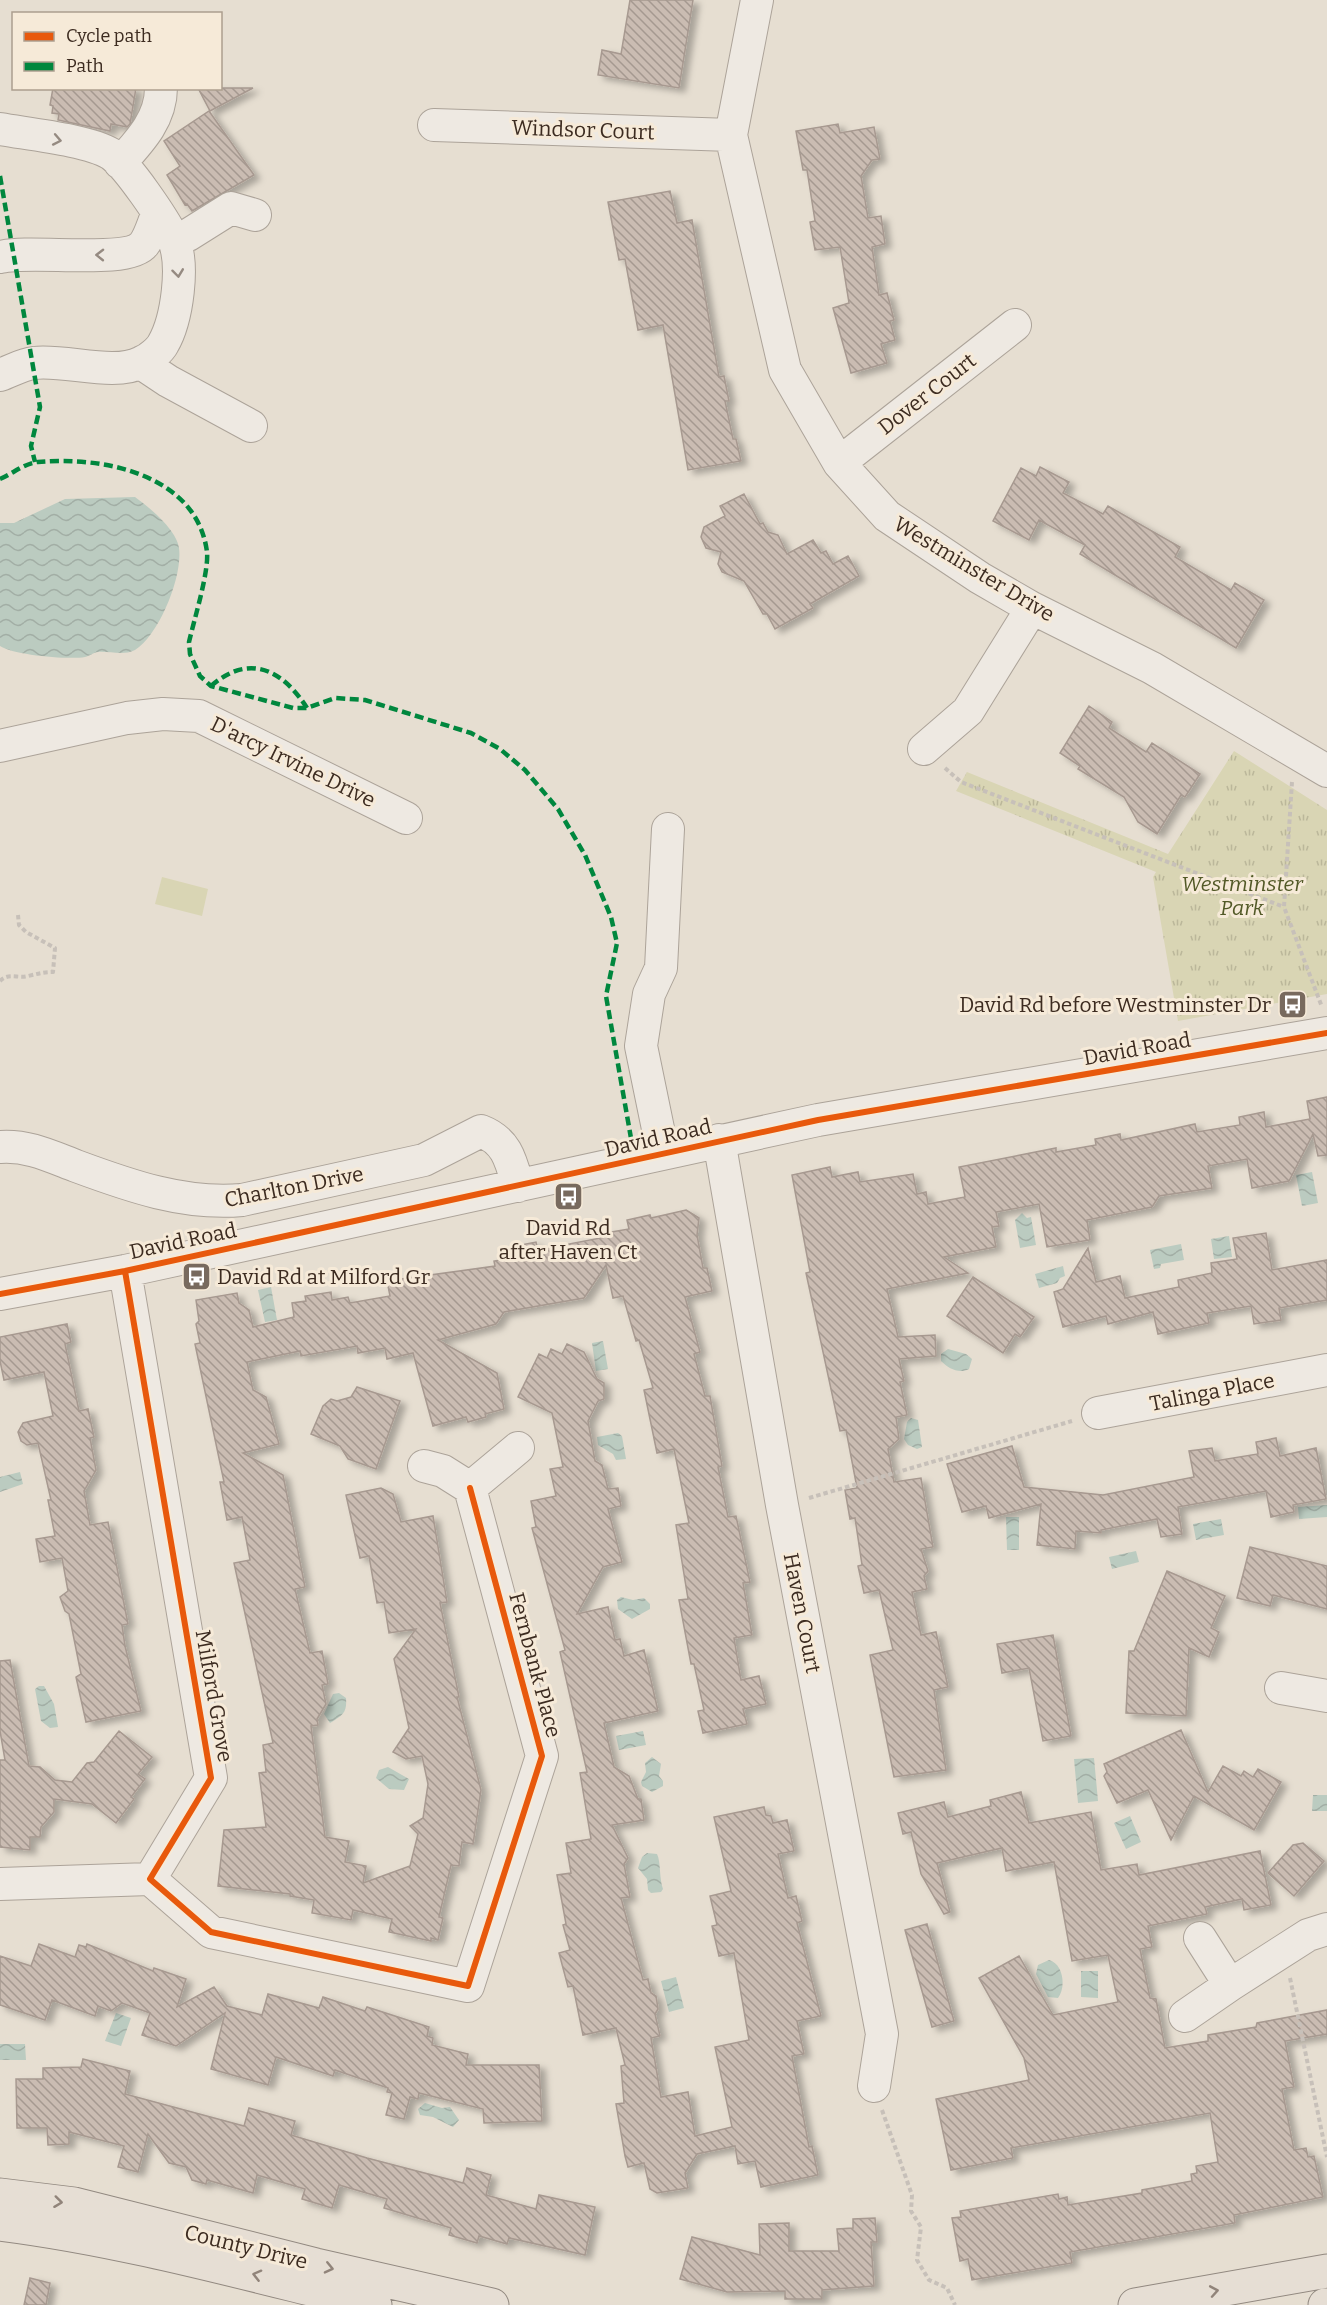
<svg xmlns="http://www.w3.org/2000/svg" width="1327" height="2305" font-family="Bitter,serif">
  <defs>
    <pattern id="park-tufts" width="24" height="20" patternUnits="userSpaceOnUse" patternTransform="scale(1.5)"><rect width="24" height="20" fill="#d9d5b4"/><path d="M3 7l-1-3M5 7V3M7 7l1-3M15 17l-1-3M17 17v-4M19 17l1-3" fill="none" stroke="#bbb79a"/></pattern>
    <pattern id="water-waves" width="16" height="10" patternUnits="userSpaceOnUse" patternTransform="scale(1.5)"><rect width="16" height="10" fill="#bbcbc0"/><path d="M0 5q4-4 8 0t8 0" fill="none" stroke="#a2aea5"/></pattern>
    <pattern id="building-back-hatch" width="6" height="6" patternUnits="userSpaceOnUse" patternTransform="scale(1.5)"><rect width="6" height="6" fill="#cabcb2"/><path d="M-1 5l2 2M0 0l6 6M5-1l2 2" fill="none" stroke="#a59990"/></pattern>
    <filter id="shadow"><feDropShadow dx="6" dy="4" stdDeviation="3" flood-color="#0004"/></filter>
  </defs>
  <rect width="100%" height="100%" fill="#e6ded1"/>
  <path fill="#d9d5b4" d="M162 877 208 889 202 916 155 904Z"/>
  <path fill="url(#park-tufts)" d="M1234 751 1327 810V994L1178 1021 1153 877 1156 872 956 791 967 772 1168 854Z"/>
  <path fill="url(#water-waves)" d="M135 497C149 507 177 530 179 548 183 576 159 635 135 650 123 656 110 651 98 652 94 652 90 656 85 657 69 660 13 655 0 646V523H14L65 499Z
    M1312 1172 1318 1203 1302 1206 1296 1175Z
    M1022 1213 1027 1218 1031 1217 1036 1245 1020 1248 1015 1220Z
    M1229 1236 1232 1257 1214 1259 1211 1239Z
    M1181 1244 1184 1260 1161 1264 1160 1268 1154 1269 1150 1250Z
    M1063 1266 1065 1276 1060 1278 1057 1283 1039 1288 1035 1274Z
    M271 1287 277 1320 265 1322 258 1290Z
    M603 1341 608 1369 596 1371 592 1343Z
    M948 1349 966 1354 972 1359 969 1369C959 1374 949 1369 941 1361V1354Z
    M911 1418 918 1420 922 1447 917 1449 908 1445 904 1439 907 1422Z
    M618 1433 622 1436 626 1459 616 1460 613 1454 598 1445 597 1437Z
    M20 1472 23 1484 0 1492V1477Z
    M1327 1505V1517L1299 1519 1298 1507Z
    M1006 1517H1019V1550H1007Z
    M1221 1519 1224 1535 1196 1540 1193 1524Z
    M1136 1551 1139 1562 1112 1569 1109 1557Z
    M621 1597 633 1600 644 1598 650 1604V1609L632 1619 618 1609 617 1600Z
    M39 1686H44L54 1704 58 1727 50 1728 41 1721 35 1689Z
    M339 1693 346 1698C347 1712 344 1715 330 1723L324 1714 333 1694Z
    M643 1731 646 1745 619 1750 616 1736Z
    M652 1757 661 1764 659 1776 663 1781V1786L652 1792 642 1786 641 1782 646 1772 645 1763Z
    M1094 1758 1098 1801 1078 1803 1074 1759Z
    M388 1767 409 1779 404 1790 389 1789 376 1778 379 1770Z
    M1313 1795H1327V1811H1312Z
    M1130 1816 1141 1842 1126 1849 1114 1823Z
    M647 1853 657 1854C661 1862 659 1878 663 1889L661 1892 651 1893 648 1890 647 1879 638 1868 642 1857Z
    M1049 1960C1064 1964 1066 1988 1058 1998L1048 1997 1036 1974 1038 1965Z
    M1081 1971H1098V1998L1081 1997Z
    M676 1977 684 2008 669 2012 661 1981Z
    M116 2013 131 2018 121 2046 105 2041Z
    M0 2044H25L26 2060H0Z
    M425 2103 442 2108 450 2107 459 2120 453 2127 433 2117 420 2115 418 2109Z"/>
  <path fill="url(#building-back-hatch)" stroke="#a79990" stroke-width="1.5" filter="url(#shadow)" d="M630 0H693L679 88 598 75 602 50 621 54Z
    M53 88H136L130 124 127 127 111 124 110 131 58 120 59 114 52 113 53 106 50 105Z
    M198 88H253L210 111Z
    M209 111 254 175 192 211 187 204 185 205 167 175 180 166 164 141Z
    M838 124 840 133 874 127 880 159 872 160 861 176 868 218 881 216 885 244 872 247 879 295 887 293 894 320 890 321 895 340 881 344 887 363 851 373 833 308 849 303 840 247 815 250 810 222 815 221 807 170H803L796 131Z
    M670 191 677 223 692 220 719 377 724 376 729 401H725L733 439H736L741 461 688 470 663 325 638 330 625 259 619 260 608 202Z
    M1040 467 1069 482 1063 493 1103 514 1108 506 1180 547 1175 557 1231 590 1235 583 1264 600 1236 648 1080 554 1085 545 1039 520 1029 540 993 521 1021 468 1036 476Z
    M744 494 760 524 763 523 768 532 778 535 787 554 813 540 821 553 826 551 833 564 848 556 859 576 810 604 813 608 775 629 767 614H763L744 581 722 572 718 564 721 552 706 548 701 537 704 527 725 516 720 506Z
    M1089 706 1112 722 1109 728 1146 752 1152 743 1200 774 1185 797 1181 795 1157 834 1138 822 1124 797 1078 769 1080 766 1060 753Z
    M1327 1097V1155L1318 1156 1313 1134 1289 1181 1252 1188 1247 1159 1208 1166 1212 1188 1159 1196 1152 1207 1087 1220 1090 1240 1047 1247 1039 1204 996 1212 999 1226 992 1227 996 1247 944 1257 968 1273 887 1289 898 1337 935 1335 936 1356 899 1359 904 1381 900 1382 907 1415 896 1417 899 1439 888 1449 894 1482 921 1478 933 1547 921 1549 928 1571 924 1576 927 1589 912 1592 921 1635 936 1632 948 1687 934 1690 946 1770 894 1777 870 1655 893 1650 879 1590 864 1593 858 1566 862 1565 855 1518 850 1519 845 1490 857 1488 846 1430 840 1431 806 1273 810 1272 792 1175 830 1167 832 1177 858 1172 860 1182 913 1174 917 1194 926 1192 928 1204 965 1197 959 1167 1056 1148V1152L1096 1145 1095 1139 1120 1134 1121 1140 1195 1124 1197 1132 1240 1125 1239 1117 1264 1112 1266 1127 1310 1119 1307 1101Z
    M686 1210 699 1218 697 1235 703 1268H707L712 1291 685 1297 700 1352 694 1354 705 1396H710L722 1466 718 1467 728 1517 736 1516 750 1582 743 1583 752 1635 734 1638 741 1680 759 1676 766 1704 743 1709 747 1724 703 1733 698 1711 704 1710 694 1664H691L679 1600 688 1599 676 1525 689 1523 674 1449 657 1453 644 1390 653 1388 639 1340 636 1341 623 1296 613 1298 606 1265 584 1298 504 1312 496 1324 438 1340 497 1373 504 1409 485 1414 486 1417 468 1422 466 1417 433 1426 413 1353 387 1359 385 1348 358 1353 357 1346 301 1356 300 1351 247 1362 253 1390 266 1397 279 1444 243 1453 283 1475 305 1587 295 1589 310 1653 322 1651 328 1684 322 1685 326 1704 317 1719 318 1725 311 1726 325 1837 349 1841 345 1862 366 1866 363 1883 410 1866 418 1834 410 1826 423 1818 428 1784 422 1756 406 1759 393 1752 409 1728 394 1659 416 1629 389 1633 384 1602 377 1603 369 1556 360 1558 346 1495 381 1488 393 1494 401 1522 433 1516 447 1602 440 1603 459 1697H457L481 1790 473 1844 462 1842 459 1866 451 1865 439 1917 443 1918 438 1940 431 1938V1941L389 1932 392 1919 353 1910 351 1920 312 1913 314 1900 290 1896V1894L218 1886 224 1830 266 1827 259 1773 266 1772 263 1745 273 1743 234 1563 250 1560 242 1517 227 1520 220 1482H224L195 1344 200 1343 196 1324 199 1321 196 1300 237 1293 239 1303 249 1310 253 1327 294 1317 292 1303 306 1301 305 1296 331 1292 332 1300 348 1297 350 1303 390 1296 387 1281 495 1266 494 1261 512 1258 510 1247 536 1242 538 1250 606 1237V1233L629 1229 627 1220 650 1215 651 1218Z
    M1266 1233 1272 1270 1327 1260V1300L1279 1308 1281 1320 1254 1324 1251 1306 1207 1313 1209 1323 1158 1334 1153 1312 1108 1324 1106 1316 1063 1327 1054 1292 1063 1289 1088 1248 1096 1282 1120 1276 1125 1298 1179 1287 1178 1280 1212 1273 1211 1263 1237 1259 1233 1238Z
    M973 1277 1034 1317 1020 1337 1015 1334 1003 1353 947 1316Z
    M67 1324 71 1342 65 1344 79 1411 88 1409 94 1437 90 1438 96 1470 84 1491 90 1525 108 1522 128 1624 122 1625 125 1646 141 1711 86 1722 76 1677 81 1674 69 1614 65 1611 60 1597 68 1591 62 1558 40 1562 36 1539 55 1536 48 1500H51L38 1443 27 1445 21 1441 18 1432 23 1423 53 1416 44 1372 4 1380 0 1361V1337Z
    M567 1344 584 1352 597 1379 604 1383V1399L598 1401 588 1421 595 1461 602 1465 608 1489 618 1488 621 1506 608 1509 622 1562 603 1567 577 1614 608 1607 615 1640 620 1639 624 1656 644 1650 658 1711 604 1723 614 1767 629 1776 638 1799H641L644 1820 612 1825 628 1858 624 1864 630 1897 621 1898 643 1980 648 1979 651 1993 656 1996 658 2009 655 2014 660 2036 651 2038 661 2097 688 2092 695 2136 732 2127 715 2047 749 2040 734 1953 719 1956 712 1926 717 1925 710 1896 731 1891 714 1817 764 1807 766 1815 771 1816 773 1823 787 1820 794 1851 778 1854 788 1898 796 1896 802 1921 797 1923 821 2016 797 2021 804 2054 792 2056 809 2147 812 2146 818 2175 761 2187 755 2161 738 2164 735 2146 697 2154 685 2173 688 2188 657 2193 650 2189 644 2163 628 2167 625 2156 616 2104 624 2103 621 2066 625 2065 616 2028 583 2035 573 1986 568 1987 559 1953 570 1950 563 1925 566 1924 557 1875 571 1873 566 1843 591 1839 580 1773 587 1772 560 1652 565 1650 532 1528 536 1527 531 1501 556 1496 550 1469 563 1467 552 1413 518 1397 539 1354 547 1358 551 1349 562 1354Z
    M357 1387 400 1401 376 1469 348 1459 340 1446 311 1434 323 1406 331 1399 337 1401 351 1397Z
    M1276 1438 1280 1456 1316 1448 1326 1499 1293 1505 1294 1512 1271 1517 1266 1491 1178 1507 1182 1534 1161 1537 1157 1519 1101 1530V1533L1076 1531 1075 1549 1037 1545 1041 1504 989 1518 986 1506 962 1512 947 1464 1012 1446 1024 1487 1103 1495 1194 1477 1189 1451 1212 1448 1215 1461 1258 1454 1256 1442Z
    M1250 1547 1327 1566V1609L1273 1595 1270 1606 1237 1598Z
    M1167 1571 1225 1596 1211 1628 1219 1632 1209 1657 1189 1648 1186 1716 1126 1713 1129 1651H1134Z
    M1053 1635 1071 1736 1043 1741 1029 1668 1002 1673 997 1644Z
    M10 1660 29 1766 40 1767 55 1780 72 1782 87 1763 94 1762 119 1731 152 1757 138 1774 145 1779 131 1797 134 1799 116 1823 92 1804 54 1799V1812L41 1827 40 1837H30V1850L0 1847V1760H5L0 1731V1661Z
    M1181 1730 1208 1792 1223 1766 1241 1776 1244 1771 1253 1777 1258 1769 1281 1782 1254 1830 1194 1796 1171 1840 1148 1790 1117 1803 1104 1776 1107 1772 1104 1764Z
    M1021 1792 1029 1823 1091 1812 1101 1870 1137 1864 1139 1875 1260 1851 1271 1905 1244 1910 1242 1899 1205 1907 1207 1914 1148 1926 1152 1947 1140 1949 1150 1998 1156 1999 1165 2048 1208 2041V2035L1256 2027 1257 2023 1327 2010V2034L1285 2041 1294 2087 1282 2089 1294 2150 1306 2148 1308 2157 1314 2156 1323 2197 1234 2215 1235 2223 1070 2252 1072 2263 972 2280 968 2259 960 2261 952 2218 961 2217 960 2211 1058 2194 1059 2199 1067 2197 1068 2205 1142 2193V2190L1192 2181 1191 2174 1197 2173 1196 2166 1218 2162 1210 2113 1011 2148 1013 2158 951 2170 936 2099 1029 2080 1024 2058 979 1978 1019 1956 1053 2015 1118 2002 1108 1955 1072 1961 1054 1862 1006 1871 1002 1848 937 1863 950 1912 944 1914 921 1874 911 1832 903 1834 898 1813 944 1802 948 1817 991 1806 990 1800Z
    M1303 1843 1324 1861 1294 1896 1268 1873 1293 1845Z
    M927 1924 954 2021 932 2027 905 1930Z
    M39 1944 75 1957 79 1945 86 1947 87 1944 153 1971 154 1968 186 1979 177 2007 214 1987 227 2006 262 2015 268 1994 319 2008 323 1997 365 2011 367 2007 429 2027 427 2036 433 2038 432 2045 468 2054 466 2065H539L542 2121 484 2123 483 2109 419 2093 418 2099 410 2097 404 2119 386 2115 392 2093 387 2092 388 2088 335 2070 333 2076 276 2057 268 2085 211 2069 225 2013 176 2046 142 2035 150 2013 122 2003 111 2011 98 2006 95 2016 52 2000 45 2020 0 2005V1956L31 1966Z
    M83 2059 130 2071 125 2094 244 2126 249 2108 295 2121 291 2135 367 2158 463 2183 467 2168 491 2175 486 2195 536 2209 539 2195 595 2207 585 2255 509 2238 507 2244 479 2236 477 2243 449 2235 451 2228 384 2208 387 2199 339 2185 332 2208 302 2199 305 2189 257 2175 253 2193 207 2180 206 2184 192 2180 186 2167 169 2163 148 2134 138 2172 118 2167 124 2146 69 2132V2144L48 2145 47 2128H17L16 2079H43V2068L81 2067Z
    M875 2218 877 2242H871L874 2286 822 2290V2299H785V2291L727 2292 680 2279 692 2237 760 2255 759 2224 789 2223V2251H839L837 2229 853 2228V2219Z
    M30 2278 50 2283 46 2305H24Z"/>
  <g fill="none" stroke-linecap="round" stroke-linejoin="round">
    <defs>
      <path id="minor" d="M757 0 731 135 785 370 839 463 887 516 980 578 1032 608 1152 668 1327 771
        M434 125 731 135
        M0 129C28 134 88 140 111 154 128 166 163 218 173 238 185 264 177 320 163 344 160 350 149 359 142 362 114 377 66 359 34 363 23 364 11 371 0 375
        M120 163C140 141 161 119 161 88
        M174 240 188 235 231 208 255 215
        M0 257C32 249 128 265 144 244 150 236 153 224 157 215
        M141 363 168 381 251 426
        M839 463 1015 325
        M0 746 127 718 163 714 199 716 406 818
        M924 749 968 711 1032 608
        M719 1140 782 1505 882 2034 874 2086
        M0 1147C28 1145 50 1156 76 1166 130 1186 184 1205 242 1200L424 1160 481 1131C507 1141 511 1161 518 1186
        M663 1153 641 1046 649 994 661 968 668 829
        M125 1271 211 1778 150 1879 211 1932 468 1986 542 1756 470 1488
        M0 1294 125 1271 818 1120 1327 1033
        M1098 1413 1327 1370
        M424 1466 443 1471 470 1488 518 1448
        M1281 1688 1327 1696
        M0 1884 150 1879
        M1200 1938 1230 1985 1308 1935 1327 1929
        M1185 2016 1230 1985"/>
      <path id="major" d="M0 2195 74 2204 316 2265 492 2305
        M0 2224C127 2240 250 2275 375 2305
        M1135 2305 1327 2271
        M1325 2305H1327"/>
    </defs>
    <use href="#minor" stroke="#aca399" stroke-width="34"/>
    <use href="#major" stroke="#928980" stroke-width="35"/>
    <path stroke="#c7c0b9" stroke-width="4" stroke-dasharray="4.5 3" stroke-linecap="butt" d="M945 768 961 782 1284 907
      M1292 782 1284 907 1322 1007
      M0 981C9 972 18 979 28 976 37 974 43 972 53 972L55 948 26 932 19 925 18 915
      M809 1498 1072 1421
      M1290 1978 1327 2157
      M882 2110 912 2195 911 2211 921 2227 917 2260 929 2280 947 2288 955 2305"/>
    <use href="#minor" stroke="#eee9e2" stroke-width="32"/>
    <use href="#major" stroke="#e6ded4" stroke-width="33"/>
    <path stroke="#00873e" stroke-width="4.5" stroke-dasharray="9 4.5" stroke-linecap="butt" d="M0 176 40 407 31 446 35 462
      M0 479C12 474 25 463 38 462 102 456 197 474 207 552 209 572 194 620 189 642L190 654 200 676 211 686 293 708H307L335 698 365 700 471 733 500 749 525 770 558 809 585 855 611 917 617 943 606 996 635 1161
      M211 686C249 653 282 669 307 708"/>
    <defs>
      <path id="cycleway" d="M125 1271 211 1778 150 1879 211 1932 468 1986 542 1756 470 1488
        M0 1294 125 1271 818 1120 1327 1033"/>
    </defs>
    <use href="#cycleway" stroke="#f6ead8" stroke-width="10"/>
    <use href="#cycleway" stroke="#e8590c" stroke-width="6"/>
  </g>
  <defs><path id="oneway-chevron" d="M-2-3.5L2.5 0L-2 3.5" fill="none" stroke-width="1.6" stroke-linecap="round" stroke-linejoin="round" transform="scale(1.5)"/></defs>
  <g stroke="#958a81">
    <use href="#oneway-chevron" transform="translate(57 140) rotate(11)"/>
    <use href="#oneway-chevron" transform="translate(100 255) rotate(-179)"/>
    <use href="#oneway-chevron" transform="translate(178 273) rotate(83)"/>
  </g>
  <g stroke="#91847a">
    <use href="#oneway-chevron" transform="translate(58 2202) rotate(7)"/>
    <use href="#oneway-chevron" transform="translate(329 2268) rotate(13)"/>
    <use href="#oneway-chevron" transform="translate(257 2275) rotate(-166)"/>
    <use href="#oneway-chevron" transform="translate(1214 2291) rotate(-10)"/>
  </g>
  <defs>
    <symbol id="bus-square" viewBox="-11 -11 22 22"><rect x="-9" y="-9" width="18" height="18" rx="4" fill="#786a5e" stroke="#f6ead8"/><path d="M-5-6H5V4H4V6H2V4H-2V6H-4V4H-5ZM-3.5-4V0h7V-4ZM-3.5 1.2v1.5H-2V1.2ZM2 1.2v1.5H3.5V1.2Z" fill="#fff"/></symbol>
  </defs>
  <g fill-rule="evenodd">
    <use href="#bus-square" x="1276" y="988" width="33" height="33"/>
    <use href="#bus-square" x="552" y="1180" width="33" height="33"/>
    <use href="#bus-square" x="180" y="1260" width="33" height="33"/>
  </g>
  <g text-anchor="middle" stroke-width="6" stroke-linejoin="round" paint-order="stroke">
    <g font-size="21" fill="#3c2b20" stroke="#f6ead8">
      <text transform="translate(583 130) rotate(2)" y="7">Windsor Court</text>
      <text transform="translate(927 394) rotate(-38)" y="7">Dover Court</text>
      <text transform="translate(974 569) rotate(31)" y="7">Westminster Drive</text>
      <text transform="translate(293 762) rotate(26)" y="7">D'arcy Irvine Drive</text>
      <text transform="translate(1137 1049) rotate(-10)" y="7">David Road</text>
      <text transform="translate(658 1138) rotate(-13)" y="7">David Road</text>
      <text transform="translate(294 1187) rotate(-11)" y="7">Charlton Drive</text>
      <text transform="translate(183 1241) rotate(-12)" y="7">David Road</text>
      <text transform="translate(1212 1392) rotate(-11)" y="7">Talinga Place</text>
      <text transform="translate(802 1613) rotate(79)" y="7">Haven Court</text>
      <text transform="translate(535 1665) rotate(75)" y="7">Fernbank Place</text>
      <text transform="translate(214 1696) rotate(80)" y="7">Milford Grove</text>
      <text transform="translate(246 2247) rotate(14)" y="7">County Drive</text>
    </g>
    <g font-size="21" font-style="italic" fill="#525927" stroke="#f6ead8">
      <text x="1242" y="891">Westminster<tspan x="1242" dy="24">Park</tspan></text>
    </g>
    <g font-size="21" fill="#3c2b20" stroke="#f6ead8" text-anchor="end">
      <text x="1271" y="1012">David Rd before Westminster Dr</text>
      <text x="568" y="1235" text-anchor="middle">David Rd<tspan x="568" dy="24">after Haven Ct</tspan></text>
      <text x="217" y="1284" text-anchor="start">David Rd at Milford Gr</text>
    </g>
  </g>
  <rect x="12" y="12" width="210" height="78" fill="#f6ead8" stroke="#ac9e8e" stroke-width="1.5"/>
  <rect x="24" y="32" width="30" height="9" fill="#e8590c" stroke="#ac9e8e" stroke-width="1.5"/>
  <text x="66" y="42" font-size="18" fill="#3c2b20">Cycle path</text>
  <rect x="24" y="62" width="30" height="9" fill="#00873e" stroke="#ac9e8e" stroke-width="1.5"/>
  <text x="66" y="72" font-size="18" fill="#3c2b20">Path</text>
</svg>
